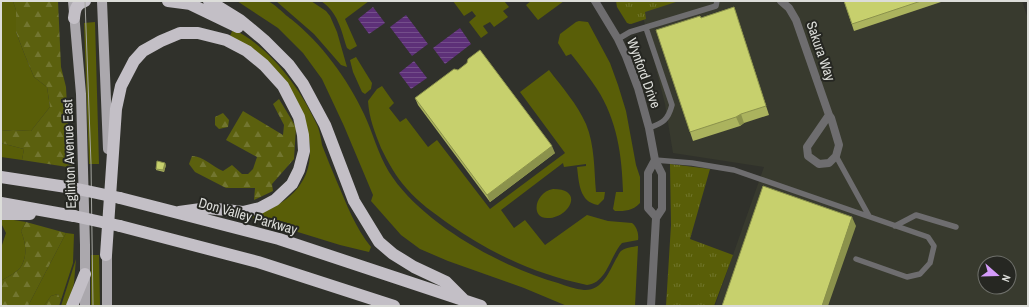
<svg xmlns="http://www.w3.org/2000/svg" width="1029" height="307" font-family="'Archivo Narrow',sans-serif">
  <defs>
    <pattern id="forest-firs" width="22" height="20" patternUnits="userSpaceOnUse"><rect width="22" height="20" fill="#5b600e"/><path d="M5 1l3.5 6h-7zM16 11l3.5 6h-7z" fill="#727630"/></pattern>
    <pattern id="park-tufts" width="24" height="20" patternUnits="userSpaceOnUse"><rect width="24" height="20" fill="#595e08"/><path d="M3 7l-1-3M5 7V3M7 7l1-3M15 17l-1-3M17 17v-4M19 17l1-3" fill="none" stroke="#70752b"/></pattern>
    <pattern id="water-rules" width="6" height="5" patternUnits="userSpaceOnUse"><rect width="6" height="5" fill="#5d3078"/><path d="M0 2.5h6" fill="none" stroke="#744e8b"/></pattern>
  </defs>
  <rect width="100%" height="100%" fill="#30312b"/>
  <path fill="#383a2e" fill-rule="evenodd" d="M649 1H1022L1028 19V306H715L764 167 673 153 665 104 642 13ZM985 263H1009V287H985Z"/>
  <path fill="#595e08" d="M1 1H13L16 10V32L24 53 34 77 47 87 50 107 31 131 13 130 1 131Z
    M237 1C246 1 258 0 267 1 273 2 285 15 291 19 322 44 347 78 364 114 373 133 378 154 389 172 421 223 501 267 558 283 566 286 575 289 584 290 602 291 609 272 616 259 618 256 619 253 621 251 626 247 633 247 638 246L635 306H567L524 288 448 261 420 249 401 235 371 201 373 195 344 126 322 79 303 53 278 28Z
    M276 1H311L326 11 330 16 337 32 347 67 341 65 314 34Z
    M321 1H369L345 19 357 46 350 50 347 48C341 30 338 12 321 1Z
    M453 1H504L509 7 503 11 508 17 494 27 490 22 483 26 488 33 481 38 469 22 476 16 472 11 464 16Z
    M531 1H564L538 20 526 5Z
    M579 21 588 22 610 63 618 85 626 111 636 165 640 177V203C632 211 626 211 615 211L613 209 616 192H623C622 155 617 120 597 89 589 77 580 65 571 54L566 56 558 43 560 34 576 22Z
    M95 22 99 164H89L84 23Z
    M233 29C271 48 301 89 318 127 320 133 321 139 322 145 327 158 332 170 337 182 347 205 355 227 371 247L369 252 340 245 249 217C290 205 318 180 308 134 307 127 305 117 301 111 296 103 287 96 280 89 264 71 247 54 230 36Z
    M356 57 372 83 371 89 365 94 362 92 353 72 350 60Z
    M549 70C562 87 577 104 586 124 595 146 594 170 596 192H605L604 199 598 205C579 202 579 182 577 167L586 166V164L564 167 563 163 501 210 514 228 525 220 545 245 587 215 608 221 632 223C637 227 639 234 638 240L622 243C610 256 607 283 587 285 535 274 492 254 449 224 434 213 419 203 407 189 396 177 388 162 381 148 375 133 369 118 368 101L377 89 382 86 394 103 389 108 400 122 406 118 428 147 437 140 490 209 565 153 520 92Z
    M1 143 24 149 22 160 1 157Z
    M553 189C586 189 568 219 547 218 530 218 535 192 553 189Z
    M1 218 26 222 21 231C26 243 28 257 20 268 16 273 7 277 1 281V248L6 233 1 223Z
    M66 233 74 234 73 263 61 300 58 294 51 296 44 306H28Z
    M91 255H99L100 306H91Z
    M76 259 74 283 68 306H61Z"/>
  <path fill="url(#forest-firs)" d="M13 1H58L61 67 66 87 68 125 74 157V168L22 160 24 149 1 143V131L13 130 31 131 50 107 47 87 34 77 24 53 16 32V10Z
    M279 99 296 127 294 159 272 184 273 191 254 200 255 188H226L195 172 189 164 192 156C203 156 213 167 223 171L232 165 242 174H248L253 169 257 157 226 140 243 111 283 135 284 125 273 104Z
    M223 113 229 120 228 127 219 129 215 125V117Z
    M26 222 66 233 28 306H1V281C7 277 16 273 20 268 28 257 26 243 21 231Z
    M58 294 61 300 59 306H44L51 296Z"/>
  <path fill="url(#park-tufts)" d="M616 1H679L645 12 646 19 631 24 627 23 617 7Z
    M670 164 710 169 690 239 733 255 714 306H666L671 225Z"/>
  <path fill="url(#water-rules)" d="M373 7 385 23 369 34 358 19Z
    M406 15 428 44 412 56 390 27Z
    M460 28 471 44 445 64 433 48Z
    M414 61 427 78 411 89 399 73Z"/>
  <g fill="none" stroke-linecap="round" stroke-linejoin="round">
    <path stroke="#6e6d6f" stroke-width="5.5" d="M646 28 672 105C668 120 663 123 649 128
      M618 39 630 32 716 6 717 1
      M836 156 869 216
      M655 160 692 163 734 170 928 237 934 246 930 263 920 274 907 277 856 259
      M895 226 916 215 956 227"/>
    <path stroke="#6e6d6f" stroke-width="8" d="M781 1 789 8 796 20 829 115 831 118 839 145 836 156 829 163 819 164 808 156 807 147 829 115"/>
    <path stroke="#6e6d6f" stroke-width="8" d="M595 1 618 39 626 56 638 88 649 128 655 160 662 174V209L656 218 651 306
      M655 160 648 173V208L656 217"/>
    <path stroke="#aba8ad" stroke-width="10" d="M73 1 81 94 85 245V306
      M102 1 108 149
      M107 247V306"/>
    <path stroke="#c3bfc6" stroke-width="12" d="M168 1 191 4
      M184 1 238 27
      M209 1 240 20 264 40 289 65 303 84 325 125 354 201 379 242 393 254 414 267 446 282 464 300
      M74 18C75 9 76 4 85 1
      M1 177 73 188
      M120 198 279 239 481 306
      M1 203 74 216
      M1 214H30
      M120 226 258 262 394 306
      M106 255 116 109 121 86 134 61 143 51 161 41 180 33H198L226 40 247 51 264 65 283 86 299 117 303 135 304 151 299 170 292 184 275 200 260 208 243 212 208 208 179 212
      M72 306 85 274"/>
    <path stroke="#a6a7a2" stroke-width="1" d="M85 1 91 164 93 306"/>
    <path stroke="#c3bfc6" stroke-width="12" d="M73 188 120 198
      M74 216 120 226"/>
  </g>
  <path fill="#abb35e" d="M844 1H944L854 31Z
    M734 7 769 115 744 123 740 126 693 141 690 132 701 18Z
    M415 98 555 153 490 202 418 105Z
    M166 165 164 172 156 170V169Z"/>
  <path fill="#8b924c" d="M741 114 744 123 740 126 736 117Z
    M552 146 555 153 490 202 487 195Z
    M165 163 166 165 164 172 163 170Z
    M852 217 856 226 828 306H822Z"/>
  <path fill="#c7d06d" stroke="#8b924c" d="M844 1H921L852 24Z
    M734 7 766 106 741 114 736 117 690 132 656 30 700 16 701 18Z
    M480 50 552 146 487 195 415 98 454 69 458 70 467 63 468 59Z
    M157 161 165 163 163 170 156 169Z
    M763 186 852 217 822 306H722Z"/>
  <g text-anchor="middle" stroke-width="4" stroke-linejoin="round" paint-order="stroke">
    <g font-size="14" fill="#dcddd9" stroke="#262722">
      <text transform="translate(821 51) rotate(71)" y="5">Sakura Way</text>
      <text transform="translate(644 73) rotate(70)" y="5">Wynford Drive</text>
      <text transform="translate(69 154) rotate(-92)" y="5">Eglinton Avenue East</text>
      <text transform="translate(248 216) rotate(16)" y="5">Don Valley Parkway</text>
    </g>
  </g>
  <rect width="1029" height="307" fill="none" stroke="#dcddd9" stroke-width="4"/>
  <g transform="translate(997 275) rotate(110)"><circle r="19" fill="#262722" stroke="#6f706b"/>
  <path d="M0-3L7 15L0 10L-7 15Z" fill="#d59cfb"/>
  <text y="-6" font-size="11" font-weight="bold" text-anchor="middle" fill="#dcddd9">N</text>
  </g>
</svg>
